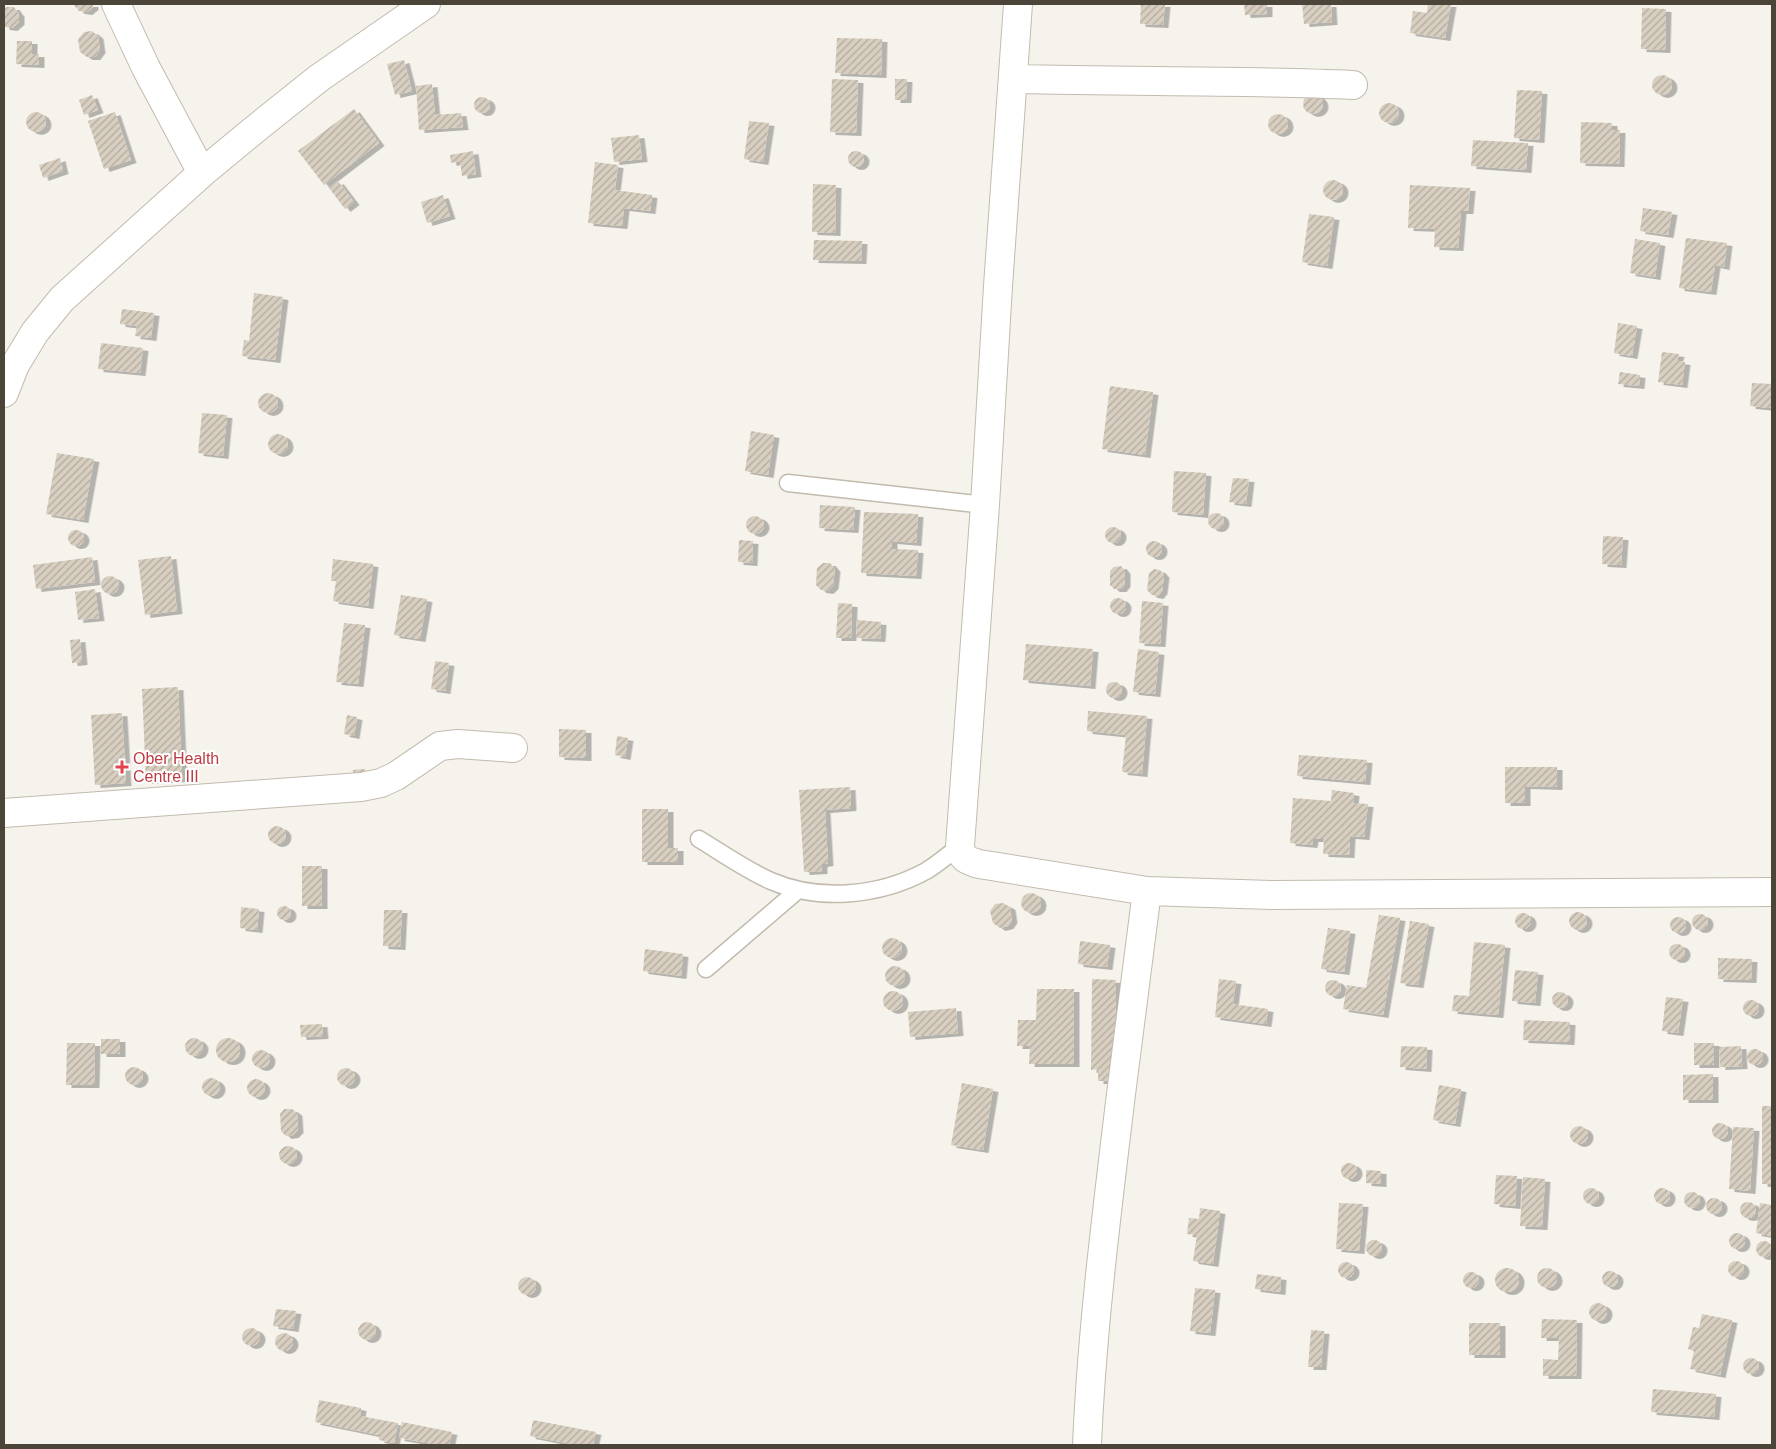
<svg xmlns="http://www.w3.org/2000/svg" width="1776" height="1449" font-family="Helvetica,sans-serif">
  <defs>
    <pattern id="building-hatch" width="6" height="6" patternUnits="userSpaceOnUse" patternTransform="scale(1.25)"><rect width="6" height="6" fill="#d8cfc1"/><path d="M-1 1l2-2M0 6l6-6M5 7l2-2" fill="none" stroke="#b1aa9e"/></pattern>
    <filter id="shadow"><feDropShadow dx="5.5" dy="3" stdDeviation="0" flood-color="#0004"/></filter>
  </defs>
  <rect width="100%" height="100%" fill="#f6f3ec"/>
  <path fill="url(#building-hatch)" filter="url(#shadow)" d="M73 4H93V7L87 12 79 11Z
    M1141 4H1165L1163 25 1140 24Z
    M1244 4H1267V14L1245 15Z
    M1302 4H1331L1332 22 1304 24Z
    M1428 4H1451L1445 38 1410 33 1413 11 1427 13Z
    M6 7H14L19 14V22L12 28 4 27V9Z
    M1642 8 1666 9 1665 50 1641 49Z
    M92 31 98 36 100 50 95 57H87L80 52 78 39 84 32Z
    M837 38 882 39 881 75 835 73Z
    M17 41H32V54H39V65L16 64Z
    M404 60 412 91 395 95 387 64Z
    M1652 85a10 10 0 1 1 20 0a10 10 0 1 1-20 0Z
    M832 79 858 80 856 133 830 132Z
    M895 79H907L906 100H895Z
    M432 84 435 115 461 113 463 127 419 130 416 86Z
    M1517 90 1542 91 1539 140 1514 138Z
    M1303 104a10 10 0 1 1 20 0a10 10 0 1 1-20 0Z
    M92 95 98 110 84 115 79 100Z
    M474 105a8 8 0 1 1 16 0a8 8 0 1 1-16 0Z
    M1379 113a10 10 0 1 1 20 0a10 10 0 1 1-20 0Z
    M354 109 379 143 324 185 298 151Z
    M26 122a10 10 0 1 1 20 0a10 10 0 1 1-20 0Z
    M115 112 131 160 104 169 88 121Z
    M1268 124a10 10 0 1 1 20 0a10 10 0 1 1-20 0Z
    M749 121 769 123 763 162 744 159Z
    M1581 122 1612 123V130H1620L1619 164 1580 163Z
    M639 135 642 159 614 162 611 138Z
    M1473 140 1528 143 1526 170 1471 166Z
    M473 151 476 174 462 176 460 161 451 163 450 155Z
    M848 159a8 8 0 1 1 16 0a8 8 0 1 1-16 0Z
    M60 158 63 171 43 178 39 165Z
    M595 162 618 165 615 190 652 195 650 211 624 208 622 226 588 223Z
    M1323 190a10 10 0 1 1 20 0a10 10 0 1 1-20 0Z
    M338 181 354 202 345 209 329 188Z
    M813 184 836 185 835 233 812 232Z
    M1410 185 1470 188 1468 211H1461L1458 248 1434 247 1435 229 1408 228Z
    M443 195 450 216 427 223 421 202Z
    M1643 208 1672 212 1668 235 1640 231Z
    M1309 214 1334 217 1327 266 1302 262Z
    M1686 238 1727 243 1724 267 1715 265 1711 292 1679 288Z
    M1635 239 1660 243 1655 277 1630 273Z
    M814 240 862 241 861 261 813 260Z
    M254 293 283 297 275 360 242 356 244 340 249 341Z
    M122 309 154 313 151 338 135 336 137 326 120 324Z
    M1618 323 1637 326 1632 356 1614 353Z
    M101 343 143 348 140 373 98 369Z
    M1662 352 1679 354 1677 361 1685 362 1682 385 1658 382Z
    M1620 372 1640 375 1639 386 1618 384Z
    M1752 383 1772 384 1771 408 1750 406Z
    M1110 386 1153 392 1145 455 1102 449Z
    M258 403a10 10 0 1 1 20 0a10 10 0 1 1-20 0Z
    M202 413 227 415 223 456 198 453Z
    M751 431 774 435 768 475 745 471Z
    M268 444a10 10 0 1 1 20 0a10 10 0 1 1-20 0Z
    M57 453 94 459 83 520 46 514Z
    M1174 471 1206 473 1203 515 1172 512Z
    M1233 478 1249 479 1246 504 1229 502Z
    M820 505 855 507 853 530 819 528Z
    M864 512 918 514 916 543 892 541V549L918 550 916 576 861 573Z
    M1208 521a8 8 0 1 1 16 0a8 8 0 1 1-16 0Z
    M746 525a9 9 0 1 1 18 0a9 9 0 1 1-18 0Z
    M1105 535a8 8 0 1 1 16 0a8 8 0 1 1-16 0Z
    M68 538a8 8 0 1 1 16 0a8 8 0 1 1-16 0Z
    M1603 536 1623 537 1621 565 1602 564Z
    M739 540 753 541 752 563 738 562Z
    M1146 549a8 8 0 1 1 16 0a8 8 0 1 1-16 0Z
    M171 556 177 611 145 615 138 560Z
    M92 557 95 582 36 589 33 565Z
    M333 559 373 564 368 606 333 601 336 581H331Z
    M823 563H830L835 569 833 586 828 591 821 590 816 585 817 568Z
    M1121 566 1125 571V584L1121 589H1114L1110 585V571L1114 567Z
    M1154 569 1160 570 1164 575 1162 591 1158 596 1152 595 1147 590 1149 573Z
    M101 585a9 9 0 1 1 18 0a9 9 0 1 1-18 0Z
    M95 589 99 618 78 620 75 592Z
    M401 595 427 599 420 639 394 635Z
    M1110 606a8 8 0 1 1 16 0a8 8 0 1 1-16 0Z
    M1142 601 1163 603 1160 644 1139 643Z
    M838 603 852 604 851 638H836Z
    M857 620 881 622 880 639 856 638Z
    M344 623 365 625 358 684 336 682Z
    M80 639 82 662 72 663 70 640Z
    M1026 644 1093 649 1090 686 1023 680Z
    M1138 649 1159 652 1155 694 1133 692Z
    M435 661 449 663 445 691 431 689Z
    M1106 690a8 8 0 1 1 16 0a8 8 0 1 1-16 0Z
    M178 687 182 779 146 781 142 689Z
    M1088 711 1147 716 1142 774 1122 772 1126 735 1087 731Z
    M122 713 126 783 95 785 91 715Z
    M347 715 357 717 354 736 344 734Z
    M559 729 586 730V758L559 757Z
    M617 736 628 738 625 757 615 755Z
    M1299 755 1367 760 1365 782 1297 776Z
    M1505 767H1557V787L1525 786V803H1505Z
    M365 769 366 780 354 781 353 770Z
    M850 787 851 808 825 810 828 863 822 864V871L804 872 799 790Z
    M1332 790 1354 793 1353 803 1368 804 1364 837 1350 836 1349 855 1323 854 1324 839H1313L1312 845 1290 843 1293 798 1331 801Z
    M642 809H668V848H678V862H642Z
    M268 835a9 9 0 1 1 18 0a9 9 0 1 1-18 0Z
    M302 866H322V906H302Z
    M1021 903a10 10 0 1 1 20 0a10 10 0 1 1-20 0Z
    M1003 903 1010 907 1012 920 1008 926 1000 928 993 923 990 911 995 904Z
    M277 913a7 7 0 1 1 14 0a7 7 0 1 1-14 0Z
    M241 907 259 909 257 930 240 928Z
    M384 910H402L400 947 383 946Z
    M1569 921a9 9 0 1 1 18 0a9 9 0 1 1-18 0Z
    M1515 921a8 8 0 1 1 16 0a8 8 0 1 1-16 0Z
    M1692 922a8 8 0 1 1 16 0a8 8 0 1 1-16 0Z
    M1379 915 1400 918 1383 1015 1343 1009 1347 985 1366 988Z
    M1670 925a8 8 0 1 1 16 0a8 8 0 1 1-16 0Z
    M1410 921 1429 924 1418 985 1400 983Z
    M1328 928 1350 931 1344 972 1321 969Z
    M882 948a10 10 0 1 1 20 0a10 10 0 1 1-20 0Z
    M1080 941 1110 945 1107 967 1078 964Z
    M1474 942 1505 945 1498 1015 1452 1011 1454 995 1469 996Z
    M1669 952a8 8 0 1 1 16 0a8 8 0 1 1-16 0Z
    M645 949 683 954 681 976 643 971Z
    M1718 958 1752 959 1751 980 1718 979Z
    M885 976a10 10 0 1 1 20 0a10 10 0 1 1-20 0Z
    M1515 970 1538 972 1535 1003 1512 1001Z
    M1092 979 1116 980 1115 1081H1098V1069L1091 1070Z
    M1219 979 1236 981 1233 1004 1268 1009 1266 1024 1215 1017Z
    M1325 988a8 8 0 1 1 16 0a8 8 0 1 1-16 0Z
    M1037 989H1074V1064H1029L1030 1046H1017L1018 1020H1036Z
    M883 1001a10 10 0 1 1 20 0a10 10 0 1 1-20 0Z
    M1552 1000a8 8 0 1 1 16 0a8 8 0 1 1-16 0Z
    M1666 997 1683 999 1678 1033 1662 1031Z
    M1743 1008a8 8 0 1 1 16 0a8 8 0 1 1-16 0Z
    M956 1008 958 1033 910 1037 908 1012Z
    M1524 1020 1570 1022 1569 1042 1523 1040Z
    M322 1024 323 1036 301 1037 300 1025Z
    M185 1047a9 9 0 1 1 18 0a9 9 0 1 1-18 0Z
    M216 1050a12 12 0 1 1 24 0a12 12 0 1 1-24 0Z
    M101 1039H120V1054H101Z
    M67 1043H95L94 1085H66Z
    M1694 1043H1714V1065H1694Z
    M1401 1046 1427 1047 1426 1069 1400 1067Z
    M1741 1046 1742 1066 1720 1067 1719 1047Z
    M1747 1057a8 8 0 1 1 16 0a8 8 0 1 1-16 0Z
    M252 1059a9 9 0 1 1 18 0a9 9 0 1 1-18 0Z
    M125 1076a9 9 0 1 1 18 0a9 9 0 1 1-18 0Z
    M337 1077a9 9 0 1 1 18 0a9 9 0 1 1-18 0Z
    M1713 1074V1100H1683V1075Z
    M202 1087a9 9 0 1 1 18 0a9 9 0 1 1-18 0Z
    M247 1088a9 9 0 1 1 18 0a9 9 0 1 1-18 0Z
    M962 1083 993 1089 983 1150 951 1145Z
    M1439 1085 1461 1089 1455 1124 1433 1120Z
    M1762 1106H1772V1184H1762Z
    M284 1109H292L297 1113 298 1130 293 1135 286 1136 281 1131 280 1114Z
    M1712 1131a8 8 0 1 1 16 0a8 8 0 1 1-16 0Z
    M1570 1135a9 9 0 1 1 18 0a9 9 0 1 1-18 0Z
    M1733 1127 1754 1128 1750 1191 1729 1189Z
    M279 1155a9 9 0 1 1 18 0a9 9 0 1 1-18 0Z
    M1341 1171a8 8 0 1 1 16 0a8 8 0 1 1-16 0Z
    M1366 1170 1381 1171V1184L1366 1183Z
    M1496 1175 1517 1176 1515 1206 1494 1204Z
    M1523 1177 1545 1179 1542 1227 1520 1226Z
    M1654 1196a8 8 0 1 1 16 0a8 8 0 1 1-16 0Z
    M1583 1196a8 8 0 1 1 16 0a8 8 0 1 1-16 0Z
    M1684 1200a8 8 0 1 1 16 0a8 8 0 1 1-16 0Z
    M1706 1206a8 8 0 1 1 16 0a8 8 0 1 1-16 0Z
    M1740 1210a8 8 0 1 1 16 0a8 8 0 1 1-16 0Z
    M1339 1203 1363 1204 1359 1251 1336 1249Z
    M1760 1203 1772 1205V1236L1756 1233Z
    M1200 1208 1220 1211 1213 1264 1193 1261 1197 1235 1187 1234 1189 1218 1199 1219Z
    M1729 1241a8 8 0 1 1 16 0a8 8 0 1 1-16 0Z
    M1366 1248a8 8 0 1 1 16 0a8 8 0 1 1-16 0Z
    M1756 1249a8 8 0 1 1 16 0a8 8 0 1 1-16 0Z
    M1728 1269a8 8 0 1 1 16 0a8 8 0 1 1-16 0Z
    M1338 1270a8 8 0 1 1 16 0a8 8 0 1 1-16 0Z
    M1537 1278a10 10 0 1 1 20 0a10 10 0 1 1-20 0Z
    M1495 1280a12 12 0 1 1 24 0a12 12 0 1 1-24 0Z
    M1602 1279a8 8 0 1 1 16 0a8 8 0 1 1-16 0Z
    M1463 1280a8 8 0 1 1 16 0a8 8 0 1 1-16 0Z
    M1257 1274 1281 1277 1280 1292 1255 1289Z
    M518 1286a9 9 0 1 1 18 0a9 9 0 1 1-18 0Z
    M1195 1288 1215 1290 1210 1333 1190 1331Z
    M1589 1312a9 9 0 1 1 18 0a9 9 0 1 1-18 0Z
    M276 1309 296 1311 293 1329 273 1326Z
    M1702 1314 1732 1320 1720 1375 1690 1369 1694 1351 1688 1349 1693 1327 1699 1328Z
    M1542 1319 1577 1320 1576 1376H1543V1359L1558 1360 1559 1338H1541Z
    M358 1331a9 9 0 1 1 18 0a9 9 0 1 1-18 0Z
    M1469 1323H1500V1355H1469Z
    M242 1337a9 9 0 1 1 18 0a9 9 0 1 1-18 0Z
    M1311 1330 1324 1331 1321 1367H1308Z
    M275 1342a9 9 0 1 1 18 0a9 9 0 1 1-18 0Z
    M1743 1366a8 8 0 1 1 16 0a8 8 0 1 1-16 0Z
    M1653 1389 1716 1394 1714 1417 1651 1412Z
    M319 1400 361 1408 360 1416 398 1423 394 1443 379 1440V1435L315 1422Z
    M533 1420 596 1432 593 1445H576L530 1436Z
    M402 1422 452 1432 449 1445H439L399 1438Z"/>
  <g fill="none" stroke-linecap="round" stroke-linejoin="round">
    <defs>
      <path id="lane" d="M788 483 985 505
        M699 839C722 853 746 870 771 881 820 902 880 896 926 871 938 864 949 854 960 846
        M706 969 797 891"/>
      <path id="street" d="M116 4 146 68 202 173
        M1018 4 998 286 985 505 960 846C962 860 967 860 979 864L1147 891 1271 895 1772 892
        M1013 79C1127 82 1240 80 1353 85
        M4 393 15 365 35 332 62 299 202 173 254 130 319 78 426 4
        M4 813 361 787 381 783 396 776 440 746 458 744 513 748
        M1087 1445C1092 1328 1107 1211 1121 1094 1130 1027 1138 959 1147 891"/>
    </defs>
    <use href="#lane" stroke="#c2bbae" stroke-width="19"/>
    <use href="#street" stroke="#c2bbae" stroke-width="30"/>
    <use href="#lane" stroke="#fff" stroke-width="16"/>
    <use href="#street" stroke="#fff" stroke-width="28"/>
  </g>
  <path fill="#e0444e" stroke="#fff" stroke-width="2" d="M119.5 759.5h5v5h5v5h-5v5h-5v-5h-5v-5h5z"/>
  <g text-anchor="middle" stroke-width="4" stroke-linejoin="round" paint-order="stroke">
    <g font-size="16" fill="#be3a42" stroke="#fff" text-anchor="start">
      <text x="133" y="764">Ober Health<tspan x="133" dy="18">Centre III</tspan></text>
    </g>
  </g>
  <rect width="1776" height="1449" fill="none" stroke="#4b4439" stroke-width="10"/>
</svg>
